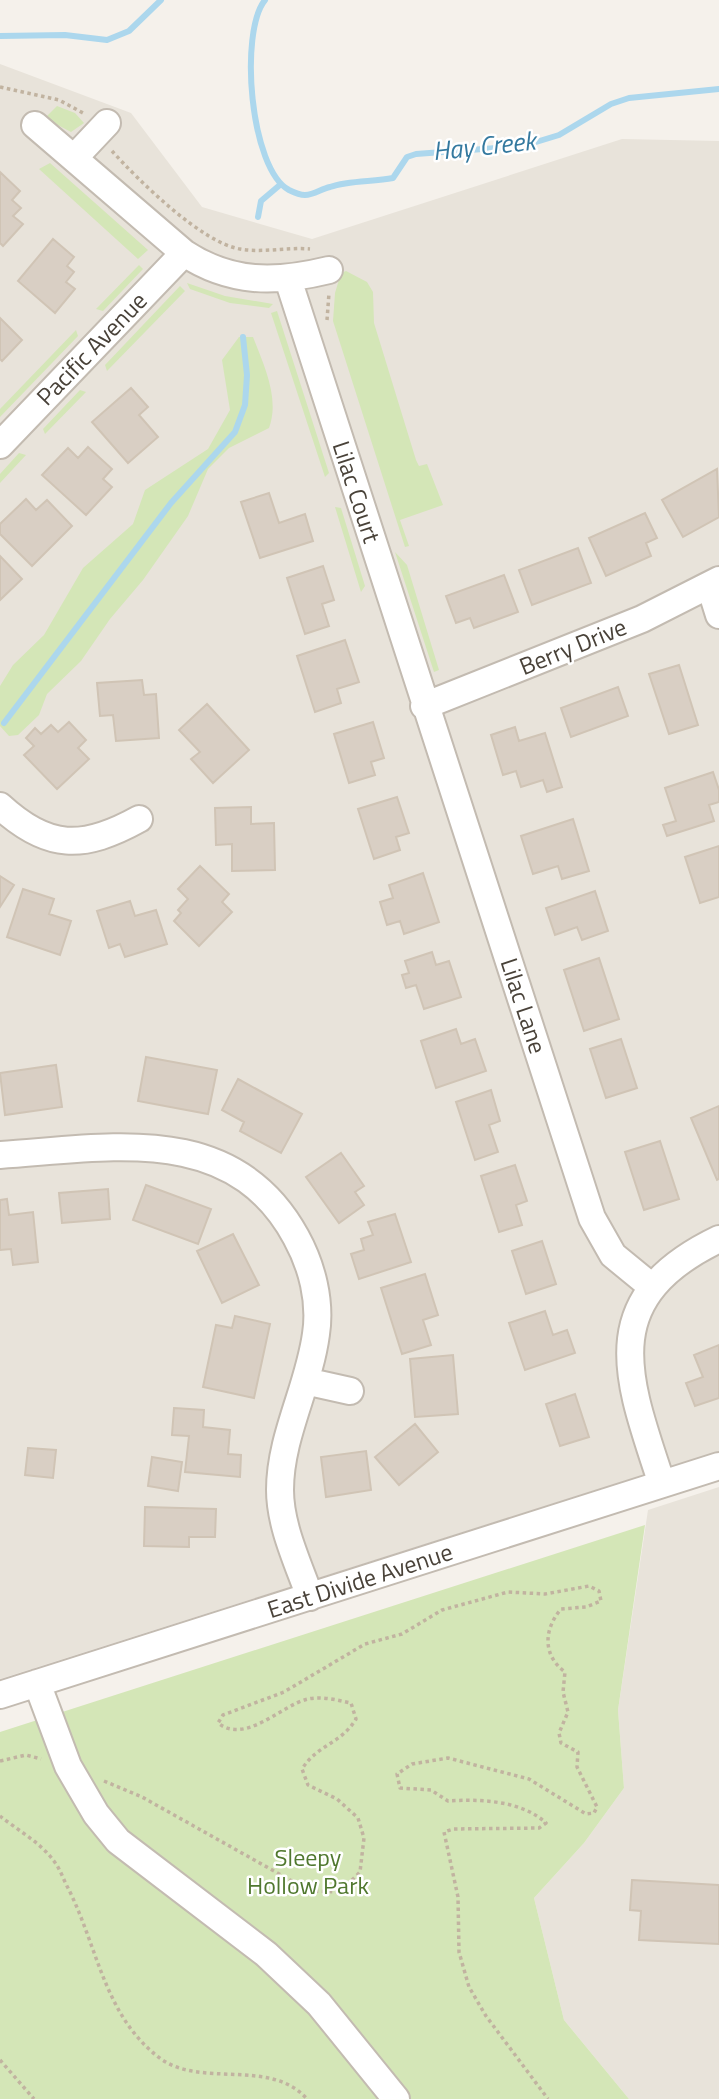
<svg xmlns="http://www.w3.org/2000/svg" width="719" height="2099" font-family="'Titillium Web',sans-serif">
  <rect width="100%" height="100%" fill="#f5f1eb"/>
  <path fill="#e8e3da" d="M0 64 131 113 202 207 312 239 622 139 719 141V1451L0 1679Z
    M719 1487V2099H629L564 2020 534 1898 584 1843 624 1788 618 1710 648 1510Z"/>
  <path fill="#d4e6b7" d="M57 106 75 113 84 123 71 132 54 123H40Z
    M50 163 148 250 138 259 39 169Z
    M139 265 143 269 103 311 96 309Z
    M346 271 367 282 373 292 374 323 416 460 419 466 427 464 443 505 400 520 409 546 405 547 333 321 335 293 341 273Z
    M187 283 225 296 273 304 269 308 230 303 190 289Z
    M180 286 185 291 107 371 105 365Z
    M277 311 329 473 325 477 271 313Z
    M76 330 78 336 0 417V409Z
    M239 337H253C264 366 280 398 269 428L229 448 208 469 188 516 143 580 110 619 81 661 47 694 39 715 18 735 9 736 0 726V686L13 665 44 635 83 568 133 524 145 490 208 449 230 410 222 360Z
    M80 390 86 392 45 434 43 429Z
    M19 453 26 455 0 483V474Z
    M335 507 341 508 365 586 361 592Z
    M395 552 407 565 439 670 434 672Z
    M645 1525 618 1710 624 1788 584 1843 534 1898 564 2020 629 2099H0V1732Z"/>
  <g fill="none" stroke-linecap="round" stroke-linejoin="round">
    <path stroke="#acd7ed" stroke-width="6" d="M265 0C239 32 250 169 289 190 293 192 300 195 305 195 314 195 321 189 330 187 349 180 373 182 393 178L407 157 416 154 523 146 559 135 611 104 629 98 719 89
      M0 36 65 35 107 40 129 31 161 0
      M258 217 261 201 281 184
      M4 723 171 503 235 432 245 405 247 375 243 337"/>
  </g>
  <path fill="#d9cfc4" stroke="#d0c4b5" stroke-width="2" d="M0 172 20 191 12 200 21 208 13 216 23 224 3 246 0 243Z
    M53 239 74 257 67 266 74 272 66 282 75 289 55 313 18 281Z
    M0 318 22 340 2 361 0 359Z
    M131 388 148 407 139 415 158 437 128 463 92 422Z
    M88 447 112 469 103 479 112 487 86 515 42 475 68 448 78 458Z
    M717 469 719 517 683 537 662 500Z
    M269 493 279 523 305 514 313 541 260 558 241 502Z
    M26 499 36 510 47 500 72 526 32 566 0 534V524Z
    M645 513 657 538 646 543 651 556 606 576 589 538Z
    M578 548 591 583 532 605 519 570Z
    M0 556 22 579 0 600Z
    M323 566 334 600 322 604 329 626 305 634 287 578Z
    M504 575 518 612 474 628 470 618 456 623 446 596Z
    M345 640 359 682 337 689 341 703 315 712 297 656Z
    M679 665 698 725 669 734 649 674Z
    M142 680 144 695 156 694 159 738 116 741 113 715 100 716 97 683Z
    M618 687 628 716 571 737 561 708Z
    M207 704 249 750 213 783 191 759 200 752 179 730Z
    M69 722 86 740 78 748 89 759 57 789 24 755 34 746 26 738 35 728 41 734 51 725 58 732Z
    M373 722 384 758 371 762 375 775 349 783 334 734Z
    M515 727 519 741 545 733 562 787 547 792 543 780 521 787 516 771 503 775 491 735Z
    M713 772 719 790V802L709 805 714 821 667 836 663 825 676 821 665 788Z
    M397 797 409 833 396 837 400 850 374 859 358 809Z
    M251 807V824L274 823 275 870 232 871V844L216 845 215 808Z
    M573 819 589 871 562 879 558 866 533 874 521 836Z
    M719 846V897L700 903 685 857Z
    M200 866 229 894 222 902 232 912 199 946 174 921 181 913 178 910 188 899 178 889Z
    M423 873 439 922 404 934 400 921 387 925 380 902 393 898 389 885Z
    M0 876 14 885 0 907Z
    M23 889 54 899 49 914 71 921 60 955 7 937Z
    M595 891 608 931 582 940 577 927 555 935 546 908Z
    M130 901 135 916 156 910 167 944 125 957 120 944 109 948 97 911Z
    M432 952 436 965 449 961 461 997 424 1009 416 985 406 988 402 975 409 973 405 961Z
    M599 958 619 1019 584 1031 564 970Z
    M456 1029 461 1044 475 1039 486 1071 436 1088 421 1041Z
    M621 1039 637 1088 606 1098 590 1049Z
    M146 1057 217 1070 208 1114 138 1101Z
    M56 1065 62 1107 5 1115 0 1073Z
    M238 1079 302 1114 281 1153 240 1131 244 1122 222 1110Z
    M491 1090 500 1121 489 1125 498 1152 475 1160 456 1102Z
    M719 1106V1179L717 1180 691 1118Z
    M660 1141 679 1199 644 1210 625 1152Z
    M341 1153 364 1186 355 1192 364 1205 339 1223 306 1177Z
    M515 1165 527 1201 516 1205 522 1225 499 1232 481 1176Z
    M146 1185 211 1209 198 1244 133 1220Z
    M108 1189 110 1219 62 1223 59 1193Z
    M7 1199 9 1215 33 1212 38 1262 13 1265 11 1249 0 1250V1200Z
    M395 1214 411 1262 359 1279 351 1254 364 1250 361 1239 373 1235 368 1222Z
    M233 1234 259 1285 222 1303 197 1251Z
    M542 1241 556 1284 526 1294 512 1251Z
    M425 1274 438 1315 423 1320 431 1345 402 1354 381 1288Z
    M545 1311 553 1335 567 1330 575 1353 525 1370 509 1323Z
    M235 1316 270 1324 254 1398 203 1387 216 1325 232 1328Z
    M719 1345V1398L695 1406 686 1383 703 1377 694 1355Z
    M453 1355 458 1414 415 1417 410 1359Z
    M575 1394 589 1437 560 1446 546 1404Z
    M174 1408 204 1410 203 1427 230 1430 228 1454 241 1455 240 1477 185 1472 189 1436 172 1435Z
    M415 1424 438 1452 399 1485 375 1457Z
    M28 1448 56 1450 53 1478 25 1475Z
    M366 1451 371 1490 326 1497 321 1457Z
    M152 1457 182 1462 178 1491 148 1486Z
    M145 1507 216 1509 215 1537H189V1547L144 1546Z
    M632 1880 719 1885V1944L639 1940 641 1911 630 1910Z"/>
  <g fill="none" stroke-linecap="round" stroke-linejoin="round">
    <defs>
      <path id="minor" d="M35 125 184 253C231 284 276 283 329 270
        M74 158 107 123
        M288 279 592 1218 613 1255 652 1287
        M0 445 184 253
        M710 586 719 615
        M424 706 642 619 719 580
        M0 806C48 850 83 850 139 819
        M0 1155C109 1148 233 1121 296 1237 312 1266 321 1301 316 1334 309 1387 280 1436 280 1490 280 1526 298 1563 310 1597
        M305 1381 350 1391
        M662 1484C627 1378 594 1299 719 1239
        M37 1683 68 1766 96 1814 118 1841 266 1954 319 2004 396 2099
        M0 1695 719 1466"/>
    </defs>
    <use href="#minor" stroke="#c3bbb1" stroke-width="30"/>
    <path stroke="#c1b3a0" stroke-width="3.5" stroke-dasharray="3.5 3.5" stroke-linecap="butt" d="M0 87 59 100 85 114
      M112 151C138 180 202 243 240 249 263 253 287 247 310 249
      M327 320 329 293
      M0 1761 26 1755 41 1759
      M104 1781 142 1797 290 1880 315 1891 340 1892 360 1872 364 1838 358 1818 337 1799 308 1785 302 1769C318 1744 341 1744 356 1719L351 1703C337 1700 322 1696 308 1699 281 1705 246 1745 218 1723L223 1715 284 1692 365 1644 402 1634 442 1610 508 1592 545 1594 589 1586 599 1591 601 1601 586 1607 561 1609C544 1629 542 1655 565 1672L563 1692 568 1712 559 1733 561 1743 578 1752 577 1767 597 1807 594 1813 586 1814 529 1779 448 1758 412 1764 397 1774 400 1788 431 1790 448 1801C479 1799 521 1800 546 1823L539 1828 453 1829 444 1832 458 1897 459 1952 469 1987 486 2016 548 2099
      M0 1816C16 1829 41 1843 53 1860 60 1868 63 1879 68 1888 98 1947 104 2017 161 2059 202 2088 271 2058 307 2099
      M0 2060 34 2099"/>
    <use href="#minor" stroke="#fff" stroke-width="26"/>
  </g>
  <g text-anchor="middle" stroke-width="5" stroke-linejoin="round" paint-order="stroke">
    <g font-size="24" fill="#494239" stroke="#fff">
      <text transform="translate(92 349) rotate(-46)" y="8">Pacific Avenue</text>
      <text transform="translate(356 492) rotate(72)" y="8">Lilac Court</text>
      <text transform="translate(573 647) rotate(-22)" y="8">Berry Drive</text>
      <text transform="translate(523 1006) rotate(72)" y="8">Lilac Lane</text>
      <text transform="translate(360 1581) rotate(-18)" y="8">East Divide Avenue</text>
    </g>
    <g font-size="24" fill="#50782f" stroke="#fff">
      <text x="308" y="1866">Sleepy<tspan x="308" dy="28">Hollow Park</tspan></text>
    </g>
    <g font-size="26" font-style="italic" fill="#34799f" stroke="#fff">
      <text transform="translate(484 146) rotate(-6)" y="9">Hay Creek</text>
    </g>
  </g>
</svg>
